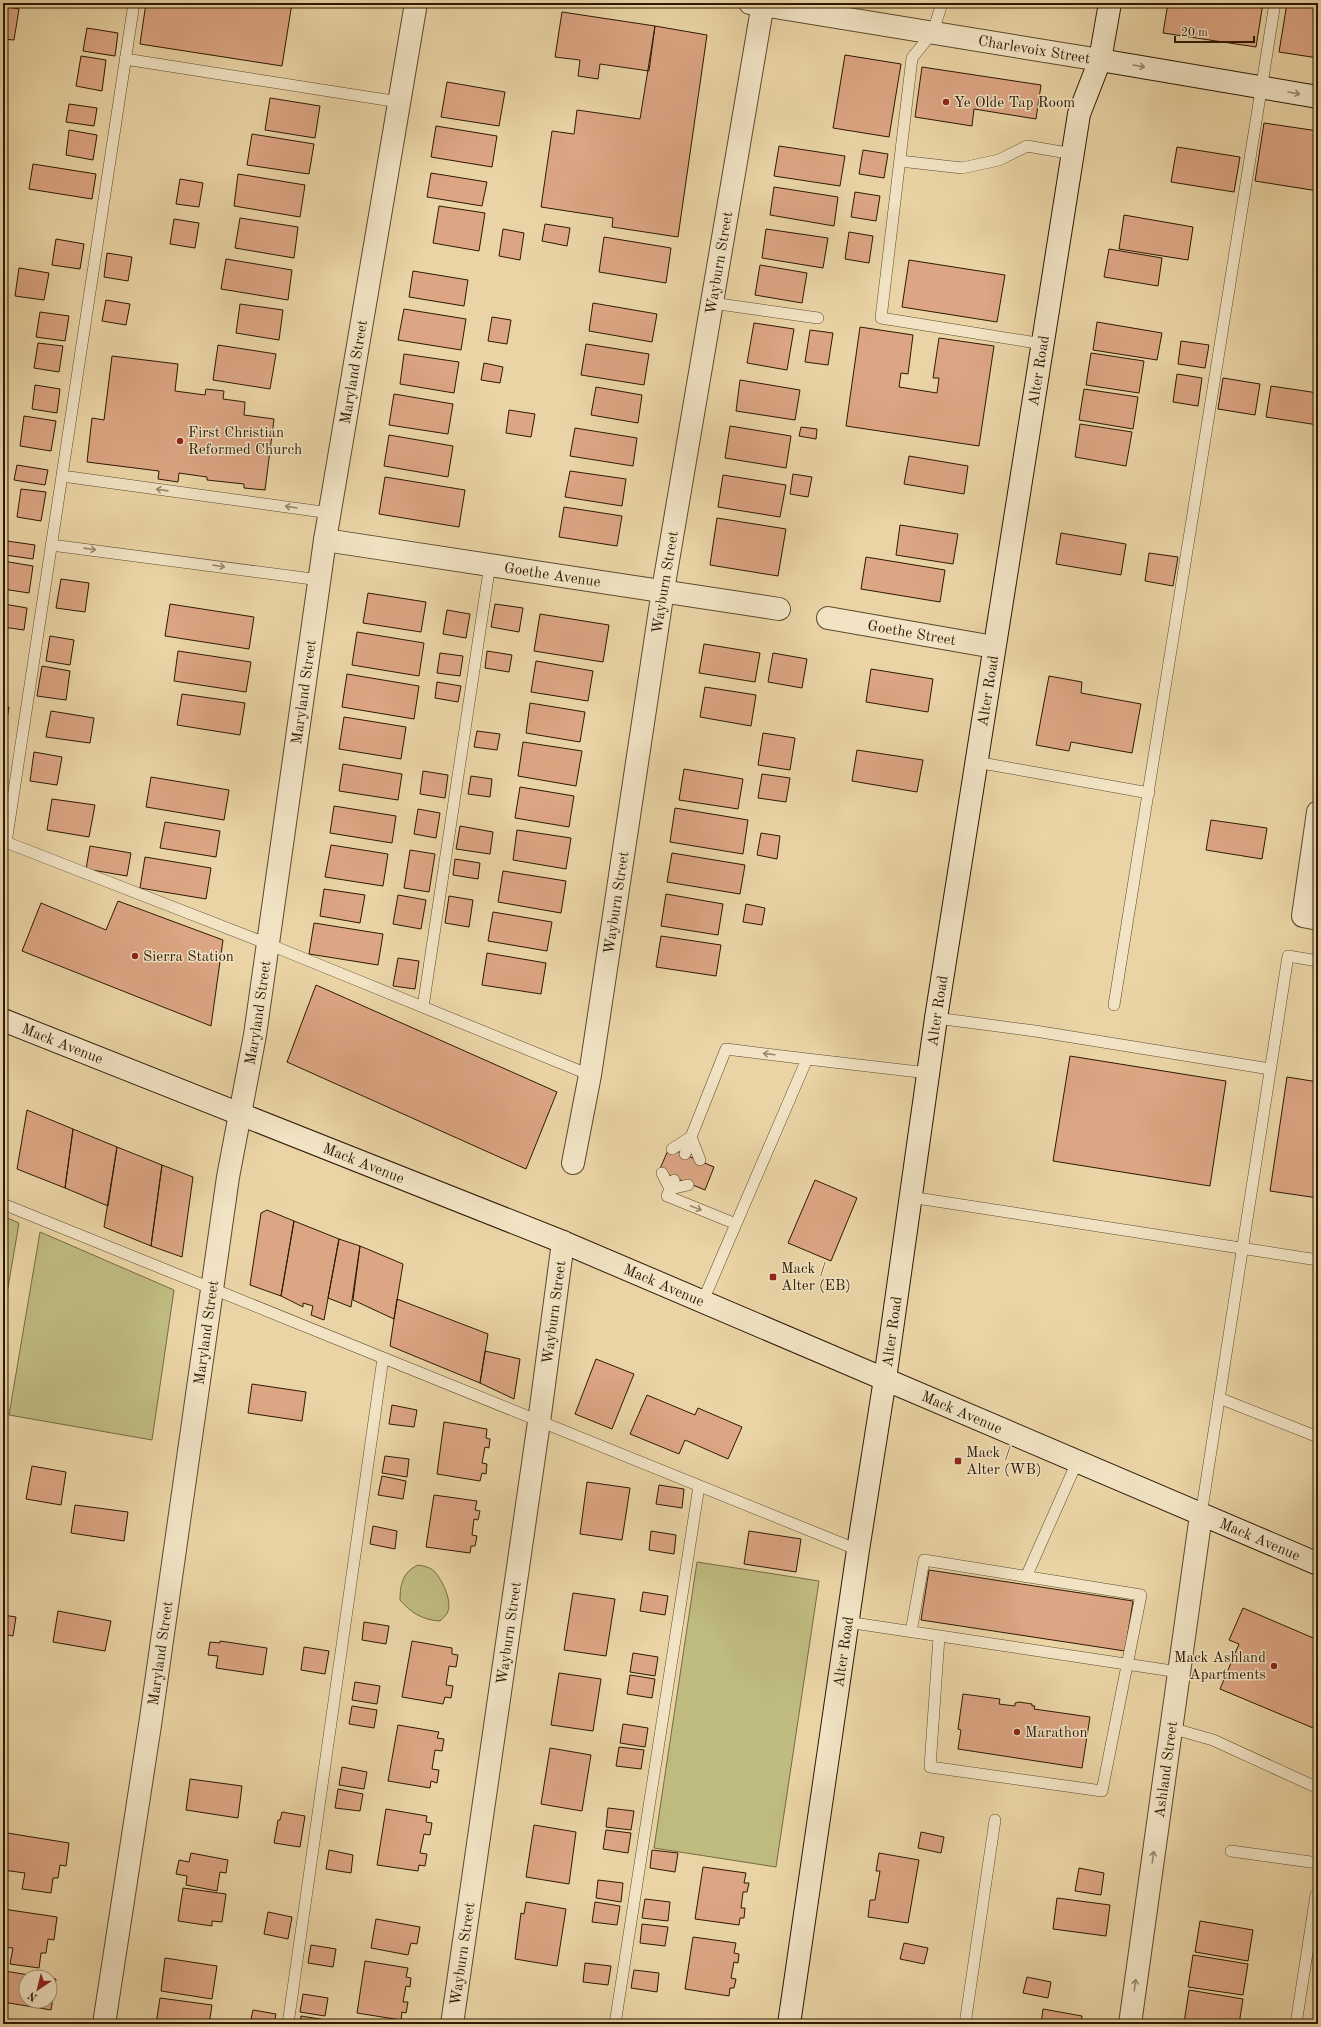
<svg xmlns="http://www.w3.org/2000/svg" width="1321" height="2027" font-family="'Old Standard TT',serif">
  <rect width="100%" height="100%" fill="#ead4a5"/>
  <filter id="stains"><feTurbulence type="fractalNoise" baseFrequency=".005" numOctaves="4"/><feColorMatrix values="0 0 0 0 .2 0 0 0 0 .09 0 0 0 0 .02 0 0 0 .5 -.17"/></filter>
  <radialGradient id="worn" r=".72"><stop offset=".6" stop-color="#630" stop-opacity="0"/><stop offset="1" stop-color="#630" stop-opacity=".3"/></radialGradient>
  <path fill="#bfbb81" stroke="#766a42" d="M3 1216 19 1223 3 1317Z
    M40 1232 174 1290 152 1440 9 1415Z
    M697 1562 819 1581 776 1867 654 1848Z
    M418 1565C424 1566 430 1567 435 1572 442 1580 452 1600 448 1611 447 1615 443 1618 440 1621 423 1620 411 1613 400 1600 400 1584 403 1572 418 1565Z"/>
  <path fill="#dca583" stroke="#2d1903" d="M146 3H292L282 66 140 44Z
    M1168 3H1263L1256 47 1163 33Z
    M1287 3H1318V58L1279 52Z
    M3 6 19 9 14 40 3 39Z
    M562 12 655 26 649 71 600 64 598 79 578 76 580 60 555 57Z
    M655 26 707 35 678 237 612 227 613 218 541 207 552 131 574 134 577 110 640 119Z
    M87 28 118 33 115 56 83 51Z
    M3 44 6 45 3 65Z
    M845 55 901 64 889 137 833 128Z
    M81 56 106 60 102 91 76 86Z
    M922 67 1041 85 1036 119 974 109 972 126 915 117Z
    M447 82 505 92 499 126 441 117Z
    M270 98 320 106 315 138 265 130Z
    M69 104 97 108 94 126 66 122Z
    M1264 123 1318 131V191L1255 181Z
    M436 126 497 136 492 167 431 157Z
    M69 130 97 135 93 160 66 155Z
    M252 134 314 144 309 174 247 165Z
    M779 146 845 156 840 186 774 176Z
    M1177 147 1240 157 1234 192 1171 182Z
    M863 150 888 154 884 178 859 174Z
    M33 164 96 174 92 199 29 189Z
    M431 173 487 182 482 206 427 197Z
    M238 174 305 185 300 217 234 206Z
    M180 179 203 183 199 207 176 204Z
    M774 187 838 197 834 226 770 215Z
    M855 192 880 196 876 221 851 217Z
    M439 206 485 213 479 251 433 243Z
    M1124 215 1193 227 1188 260 1119 249Z
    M240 218 298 227 294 258 235 248Z
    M174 219 199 223 195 248 170 244Z
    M545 224 570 228 567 246 542 241Z
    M503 229 524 233 520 260 499 256Z
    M766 229 828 238 823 268 762 258Z
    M849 232 873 236 869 263 845 259Z
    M604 237 671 248 666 283 599 272Z
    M56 239 84 244 80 269 52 265Z
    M1109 249 1162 258 1158 286 1104 277Z
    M107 253 132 257 128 281 104 277Z
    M226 259 292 270 288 300 221 289Z
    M909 260 1005 275 997 322 902 307Z
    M760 265 807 273 802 303 755 295Z
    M19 268 49 273 44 300 15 296Z
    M413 271 468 280 464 306 409 297Z
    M106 300 130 304 126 325 102 321Z
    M593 303 657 314 652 342 589 331Z
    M240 304 283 310 279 340 236 333Z
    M404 309 466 319 461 350 398 340Z
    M40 312 69 316 65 341 36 337Z
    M492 317 511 320 507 344 488 341Z
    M1097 322 1162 333 1157 360 1093 350Z
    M754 323 794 329 787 370 747 363Z
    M860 327 913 335 908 374 901 373 899 387 937 393 939 378H933L939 338 994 346 979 446 846 426Z
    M810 330 833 333 828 365 805 362Z
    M1181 341 1209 345 1205 368 1178 364Z
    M38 343 63 346 59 372 34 368Z
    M586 344 649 354 644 385 581 375Z
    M218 345 276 354 270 389 213 380Z
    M1091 353 1144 361 1139 393 1086 385Z
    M404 354 459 362 454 393 400 384Z
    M112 356 178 364 175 391 205 395 206 389 224 391 223 399 245 402 244 415 274 419 265 490 244 488V484L207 480V477L179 473 178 482 158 479 159 471 87 462 92 418 104 420Z
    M484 363 503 367 500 383 481 380Z
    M1177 374 1202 378 1198 406 1173 402Z
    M1223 378 1260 384 1255 415 1218 409Z
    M740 380 800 390 795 420 736 411Z
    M35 385 60 389 57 413 32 409Z
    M1271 386 1318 393V425L1266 417Z
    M596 387 642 395 638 423 591 415Z
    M1084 389 1138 397 1133 429 1079 420Z
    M394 394 453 404 448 434 389 425Z
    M509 410 535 414 531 437 506 433Z
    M24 416 56 421 51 451 20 446Z
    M1080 424 1132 432 1126 466 1075 457Z
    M730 426 791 436 786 468 725 458Z
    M801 427 817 429 816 439 799 436Z
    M575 428 637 438 633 466 570 456Z
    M389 435 453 446 448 477 384 466Z
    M909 456 968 466 964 494 904 484Z
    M17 465 48 470 45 485 14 480Z
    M570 471 626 479 622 506 565 497Z
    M793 474 812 477 808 497 790 494Z
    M723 475 786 485 780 517 718 507Z
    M385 477 465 490 459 527 379 514Z
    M21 489 46 492 41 521 17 517Z
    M564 507 622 516 617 546 559 537Z
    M717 518 786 529 778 576 710 565Z
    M900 525 958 534 953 564 896 555Z
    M1061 533 1126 544 1121 575 1056 564Z
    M7 541 35 545 33 559 5 555Z
    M1149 553 1178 557 1173 586 1145 581Z
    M866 557 945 570 940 602 861 589Z
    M3 561 33 566 29 593 3 589Z
    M61 579 89 583 85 612 56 608Z
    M368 593 426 602 421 632 363 623Z
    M4 604 27 608 24 630 3 627Z
    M170 604 254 617 249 649 165 636Z
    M495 604 523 608 519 632 491 627Z
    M447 610 470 614 466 638 443 634Z
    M540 614 609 625 603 662 534 651Z
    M357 632 424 643 419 676 352 665Z
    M50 636 74 640 70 665 46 661Z
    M704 644 760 653 755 682 699 673Z
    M178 651 251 662 246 692 174 681Z
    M487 651 512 655 509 672 485 668Z
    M440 653 463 656 460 676 437 673Z
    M773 653 807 659 802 688 768 682Z
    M536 661 593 671 588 701 531 692Z
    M42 666 70 671 66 700 37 696Z
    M871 669 933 679 928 712 866 702Z
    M347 674 419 686 414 719 342 707Z
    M1049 676 1082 682 1081 693 1141 704 1132 753 1071 742 1069 751 1036 745Z
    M437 682 461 686 458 702 435 698Z
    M705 687 756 695 751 726 700 717Z
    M182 694 245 703 240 735 177 725Z
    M530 703 585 712 580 742 526 733Z
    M3 706 9 707 5 732H3Z
    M51 711 94 718 90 743 46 737Z
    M344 717 406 727 401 759 339 749Z
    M477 731 500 734 497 750 474 747Z
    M763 733 795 738 790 770 758 765Z
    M523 742 582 751 576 786 518 776Z
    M857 750 923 760 917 792 852 781Z
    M34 752 62 757 57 785 30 781Z
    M343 764 402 774 398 800 339 791Z
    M684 769 743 779 738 809 679 800Z
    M423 771 448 775 445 798 420 794Z
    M762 774 790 778 786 802 758 798Z
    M471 776 492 779 490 797 468 794Z
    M151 777 229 790 224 820 146 807Z
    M520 787 574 796 569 827 515 818Z
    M52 799 95 805 89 837 47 830Z
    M334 806 396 816 392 843 330 833Z
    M675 808 748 820 743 854 670 842Z
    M418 809 440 813 436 838 414 834Z
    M1211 820 1267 828 1262 859 1206 850Z
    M165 822 220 831 216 857 160 848Z
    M460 826 493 832 490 854 456 849Z
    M517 830 571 838 566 869 513 860Z
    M761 833 780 836 777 859 757 855Z
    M331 845 388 854 383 886 325 877Z
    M90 846 131 853 127 876 86 869Z
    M410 850 435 854 429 892 404 888Z
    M672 853 745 865 740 894 667 882Z
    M145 857 211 868 206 899 140 888Z
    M455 859 480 863 478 879 453 875Z
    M503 871 566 881 561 913 498 902Z
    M324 889 365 895 360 923 320 916Z
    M666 894 723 904 718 935 661 926Z
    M398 895 426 900 421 929 393 924Z
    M449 896 473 900 469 927 445 923Z
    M118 901 223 940 211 1026 22 951 41 903 106 930Z
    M746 904 765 908 762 925 743 922Z
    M493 912 552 922 547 951 488 941Z
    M314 923 383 934 378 965 309 954Z
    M661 936 721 945 716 976 656 967Z
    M487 953 546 963 541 994 482 985Z
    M398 958 419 961 415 989 393 986Z
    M316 985 557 1092 526 1169 287 1062Z
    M1070 1056 1226 1081 1210 1186 1053 1161Z
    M1287 1077 1318 1082V1198L1270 1191Z
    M27 1110 73 1129 65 1188 17 1169Z
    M73 1129 117 1147 108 1206 65 1188Z
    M117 1147 162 1165 151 1246 104 1227Z
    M669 1148 714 1167 705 1190 659 1171Z
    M162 1165 193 1177 182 1257 151 1246Z
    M815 1180 857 1198 831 1261 788 1243Z
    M267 1210 294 1221 281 1296 250 1285 261 1213Z
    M294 1221 339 1239 324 1320 311 1315 313 1306 303 1303V1307L281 1296Z
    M339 1239 360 1246 351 1307 328 1298Z
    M360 1246 403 1264 394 1319 353 1300Z
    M397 1299 488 1334 480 1383 390 1346Z
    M485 1351 520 1359 514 1399 480 1383Z
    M596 1359 634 1374 612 1429 575 1414Z
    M252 1384 306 1392 302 1421 248 1413Z
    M647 1395 695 1415 698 1408 742 1427 728 1459 685 1440 679 1454 630 1434Z
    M392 1405 417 1410 414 1427 389 1424Z
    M444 1422 487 1429 486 1438 490 1439 489 1448 485 1447 482 1463 487 1464 486 1474 482 1473 480 1481 437 1474Z
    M385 1456 409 1459 407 1477 382 1473Z
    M32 1466 66 1472 61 1505 26 1499Z
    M382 1476 406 1481 403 1499 378 1495Z
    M587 1482 630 1488 622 1540 580 1534Z
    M659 1485 684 1489 682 1508 656 1504Z
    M434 1495 477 1501 475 1510 480 1511 478 1520 474 1519 472 1535 477 1536 475 1546H471L470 1553 426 1547Z
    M75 1505 128 1512 124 1541 71 1533Z
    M373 1526 397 1531 395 1549 370 1544Z
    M651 1531 676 1535 674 1554 649 1550Z
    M749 1531 801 1539 796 1572 744 1564Z
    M929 1570 1133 1601 1125 1651 921 1620Z
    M643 1592 668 1596 665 1615 640 1611Z
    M573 1593 615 1599 606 1656 564 1650Z
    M1243 1608 1318 1640V1730L1220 1689 1239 1644 1229 1640Z
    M58 1611 111 1621 105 1651 53 1642Z
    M3 1615 16 1617 13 1636 3 1634Z
    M364 1622 389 1626 386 1644 362 1640Z
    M220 1641 267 1648 263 1675 216 1668 218 1656 208 1655 210 1642 220 1643Z
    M412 1641 452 1648V1654L458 1655 456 1667 449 1666 446 1685 453 1686 451 1698 445 1697 443 1704 402 1697Z
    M304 1647 329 1651 325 1674 301 1670Z
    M633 1653 658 1657 655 1676 630 1672Z
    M559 1673 601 1679 593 1731 551 1725Z
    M630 1675 655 1679 652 1698 627 1694Z
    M355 1682 380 1686 377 1704 352 1700Z
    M963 1694 1000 1699 999 1704 1015 1706V1703L1019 1702 1032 1704V1706H1035L1034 1709 1090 1717 1082 1768 958 1749 961 1730 958 1729Z
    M352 1706 377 1710 374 1728 349 1724Z
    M623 1724 648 1728 645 1747 620 1743Z
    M398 1725 439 1732 437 1738 444 1739 442 1751 435 1750 432 1769 439 1770 437 1783 431 1781 430 1788 388 1781Z
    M619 1747 644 1750 641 1769 616 1766Z
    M550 1748 591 1755 582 1811 541 1804Z
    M342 1767 367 1772 364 1789 339 1785Z
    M190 1779 242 1786 238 1818 186 1810Z
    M338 1789 363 1794 360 1811 335 1808Z
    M608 1808 634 1811 631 1830 606 1827Z
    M386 1809 427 1816 426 1822 432 1823 430 1835 424 1834 420 1853 427 1854 425 1866 419 1865 418 1871 377 1865Z
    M282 1812 305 1816 300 1847 274 1843 278 1820H280Z
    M534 1825 576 1832 569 1884 526 1877Z
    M606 1830 631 1833 628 1853 603 1849Z
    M921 1832 944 1837 941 1853 918 1848Z
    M7 1833 69 1843 66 1866 60 1865 58 1878H53L51 1893 22 1889 25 1873 3 1870Z
    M329 1850 353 1855 351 1873 326 1869Z
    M652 1850 678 1853 675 1872 650 1868Z
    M191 1853 228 1860 226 1873 220 1872 217 1891 186 1885 187 1876 176 1874 179 1860 189 1862Z
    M879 1853 919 1860 908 1923 868 1917 870 1900H875L880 1871H876Z
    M703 1867 746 1873 744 1883H749L747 1892H743L741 1908H745L744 1918H740L739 1925 695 1919Z
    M1079 1868 1104 1873 1101 1895 1075 1891Z
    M598 1880 623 1883 621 1902 596 1898Z
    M183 1888 226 1894 222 1922 212 1921V1926L178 1921Z
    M1057 1898 1110 1905 1106 1936 1053 1929Z
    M645 1899 670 1902 668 1921 642 1918Z
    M526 1902 566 1909 557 1966 515 1959 521 1913 524 1914Z
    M595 1902 620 1906 617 1925 592 1922Z
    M3 1909 57 1917 54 1940 48 1939 46 1953H41L39 1968 10 1964 13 1948 3 1947Z
    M268 1912 292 1917 288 1939 264 1934Z
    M376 1919 420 1927 417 1944 411 1943 408 1955 371 1948Z
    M1200 1921 1253 1930 1248 1961 1195 1952Z
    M642 1924 668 1927 665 1946 640 1943Z
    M693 1937 736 1943 734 1953 739 1954 738 1963 734 1962 731 1978 736 1979 734 1988H730L729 1996 685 1989Z
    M904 1943 928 1948 924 1964 900 1959Z
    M311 1945 336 1949 333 1967 308 1963Z
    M1193 1955 1248 1964 1243 1995 1188 1987Z
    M165 1958 217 1966 212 1999 161 1991Z
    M365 1961 408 1968 406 1977 411 1978 410 1987 406 1986 403 2002H408L406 2013 402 2012 401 2020 357 2013Z
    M585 1963 611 1966 608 1985 583 1982Z
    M634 1970 659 1973 657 1992 631 1988Z
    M4 1971 42 1977H26V2001H50V1978L56 1979 51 2010 3 2002Z
    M1027 1977 1051 1982 1048 1998 1023 1993Z
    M1189 1990 1243 1999 1239 2024 1184 2023Z
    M303 1994 328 1998 325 2016 300 2012Z
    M160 1998 212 2005 209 2024H156Z
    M1043 2009 1082 2016 1081 2024H1041Z
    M253 2010 276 2014 274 2024H250Z
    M301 2016 326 2020 325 2024H300Z
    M892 2022 904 2024H891Z"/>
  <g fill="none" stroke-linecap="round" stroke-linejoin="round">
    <defs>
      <path id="lane" d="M942 3 933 32 912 58 881 318 1043 344
        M125 59 399 102
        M900 161 962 168 999 160 1027 146 1073 154
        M712 303 818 318
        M62 476 330 513
        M51 545 320 580
        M976 762 1149 793
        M3 841 268 944 590 1075
        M6 843 134 3
        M1114 1005 1275 3
        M423 1007 490 564
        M936 1018 1035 1031 1270 1069
        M672 1149 691 1137
        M685 1154 691 1137
        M700 1160 691 1137 726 1049 807 1059
        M662 1173 670 1189
        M674 1180 667 1196 736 1224
        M670 1189 688 1185
        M910 1197 1318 1260
        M3 1204 858 1550
        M702 1303 807 1059 928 1073
        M1219 1398 1318 1437
        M1201 1515 1288 956 1318 961
        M1026 1577 1077 1462
        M847 1622 1179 1672
        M911 1632 924 1560 1141 1595 1102 1791 930 1767 939 1637
        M1171 1728 1213 1740 1318 1788
        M1231 1851 1318 1863
        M288 2024 383 1358
        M615 2024 699 1486
        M965 2024 995 1820
        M1296 2024 1316 1895"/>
      <g id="street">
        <path id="s1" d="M750 3 1100 60"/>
        <path id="s2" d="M325 540 779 609"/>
        <path id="s3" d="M828 618 994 647"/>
        <path d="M1318 812 1303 916 1318 919"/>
        <path id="s4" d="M573 1163 590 1075 663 590 763 3"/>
        <path id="s5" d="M104 2024 150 1725 228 1177 255 1035 325 540 416 3"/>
        <path id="s6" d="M452 2024 539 1422 563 1242"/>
        <path id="s7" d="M1130 2024 1201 1515"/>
      </g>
      <g id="secondary">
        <path d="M1100 60 1318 97"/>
        <path id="s8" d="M3 1020 563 1242 1318 1564"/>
        <path id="s9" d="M789 2024 858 1550 885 1379 936 1018 1079 114 1100 60 1110 3"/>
      </g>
    </defs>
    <use href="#lane" stroke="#5c482c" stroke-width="12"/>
    <use href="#street" stroke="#5c482c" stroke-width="24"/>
    <use href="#secondary" stroke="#2d1903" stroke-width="24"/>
    <use href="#lane" stroke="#f1e3c4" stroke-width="11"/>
    <use href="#street" stroke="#f1e3c4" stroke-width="22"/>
    <use href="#secondary" stroke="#f1e3c4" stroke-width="22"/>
  </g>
  <defs><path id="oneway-shaft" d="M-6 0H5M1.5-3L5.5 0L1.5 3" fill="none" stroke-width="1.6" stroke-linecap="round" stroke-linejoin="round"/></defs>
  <g stroke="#99886d">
    <use href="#oneway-shaft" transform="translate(1139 66) rotate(10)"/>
    <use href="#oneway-shaft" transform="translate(1294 93) rotate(10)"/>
    <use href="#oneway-shaft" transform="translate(162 490) rotate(-172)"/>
    <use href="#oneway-shaft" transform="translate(291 507) rotate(-172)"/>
    <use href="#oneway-shaft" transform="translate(90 549) rotate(8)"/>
    <use href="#oneway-shaft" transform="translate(219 566) rotate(8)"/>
    <use href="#oneway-shaft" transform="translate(769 1054) rotate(-173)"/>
    <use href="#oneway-shaft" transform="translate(696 1208) rotate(22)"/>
    <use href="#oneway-shaft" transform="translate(1153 1857) rotate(-82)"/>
    <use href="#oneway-shaft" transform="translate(1135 1985) rotate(-82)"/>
  </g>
  <g fill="#8f2418" stroke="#f1e3c4" stroke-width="1.5">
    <circle cx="946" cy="102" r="4"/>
    <circle cx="180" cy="441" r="4"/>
    <circle cx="135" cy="956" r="4"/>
    <rect x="769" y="1273" width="8" height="8" rx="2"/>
    <rect x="954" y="1457" width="8" height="8" rx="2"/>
    <circle cx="1274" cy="1666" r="4"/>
    <circle cx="1017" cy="1732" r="4"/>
  </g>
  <g text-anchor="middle" stroke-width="3" stroke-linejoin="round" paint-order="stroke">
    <g font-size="15" fill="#2d1903" stroke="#f1e3c4">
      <text dy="5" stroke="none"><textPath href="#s1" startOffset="288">Charlevoix Street</textPath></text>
      <text dy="5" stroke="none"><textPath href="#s4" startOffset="912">Wayburn Street</textPath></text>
      <text dy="5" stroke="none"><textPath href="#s9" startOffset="1672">Alter Road</textPath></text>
      <text dy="5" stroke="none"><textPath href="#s5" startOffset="1671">Maryland Street</textPath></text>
      <text dy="5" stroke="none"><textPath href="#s2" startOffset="230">Goethe Avenue</textPath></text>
      <text dy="5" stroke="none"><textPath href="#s4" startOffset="588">Wayburn Street</textPath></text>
      <text dy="5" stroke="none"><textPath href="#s3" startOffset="85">Goethe Street</textPath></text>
      <text dy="5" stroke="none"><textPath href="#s9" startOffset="1348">Alter Road</textPath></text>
      <text dy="5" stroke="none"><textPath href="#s5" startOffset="1347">Maryland Street</textPath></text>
      <text dy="5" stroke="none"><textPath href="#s4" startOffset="264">Wayburn Street</textPath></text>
      <text dy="5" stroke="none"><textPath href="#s9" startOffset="1024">Alter Road</textPath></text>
      <text dy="5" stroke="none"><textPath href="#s5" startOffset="1023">Maryland Street</textPath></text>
      <text dy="5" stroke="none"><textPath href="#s8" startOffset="64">Mack Avenue</textPath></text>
      <text dy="5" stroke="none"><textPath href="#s8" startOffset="388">Mack Avenue</textPath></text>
      <text dy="5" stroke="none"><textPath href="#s8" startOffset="712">Mack Avenue</textPath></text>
      <text dy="5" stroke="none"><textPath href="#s6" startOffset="719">Wayburn Street</textPath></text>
      <text dy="5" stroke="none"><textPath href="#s9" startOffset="700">Alter Road</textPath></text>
      <text dy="5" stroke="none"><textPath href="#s5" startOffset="699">Maryland Street</textPath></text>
      <text dy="5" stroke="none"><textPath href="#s8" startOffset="1036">Mack Avenue</textPath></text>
      <text dy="5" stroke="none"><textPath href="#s8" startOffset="1360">Mack Avenue</textPath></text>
      <text dy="5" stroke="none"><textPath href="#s6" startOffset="395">Wayburn Street</textPath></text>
      <text dy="5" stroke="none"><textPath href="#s9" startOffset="376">Alter Road</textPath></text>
      <text dy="5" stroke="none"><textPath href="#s5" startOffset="375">Maryland Street</textPath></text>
      <text dy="5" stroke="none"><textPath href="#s7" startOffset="257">Ashland Street</textPath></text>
      <text dy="5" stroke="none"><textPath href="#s6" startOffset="71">Wayburn Street</textPath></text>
    </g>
    <g font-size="15" fill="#2d1903" stroke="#f1e3c4" text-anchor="start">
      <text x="954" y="107">Ye Olde Tap Room</text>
      <text x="188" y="437">First Christian<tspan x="188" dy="17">Reformed Church</tspan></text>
      <text x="143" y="961">Sierra Station</text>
      <text x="781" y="1273">Mack /<tspan x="781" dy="17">Alter (EB)</tspan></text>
      <text x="966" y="1457">Mack /<tspan x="966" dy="17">Alter (WB)</tspan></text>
      <text x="1266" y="1662" text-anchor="end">Mack Ashland<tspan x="1266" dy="17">Apartments</tspan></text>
      <text x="1025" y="1737">Marathon</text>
    </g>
  </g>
  <rect width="1321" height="2027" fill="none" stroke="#ead4a5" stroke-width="16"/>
  <rect x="4" y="4" width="1313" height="2019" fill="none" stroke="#2d1903" stroke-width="2"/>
  <rect x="8" y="8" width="1305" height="2011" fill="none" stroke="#2d1903"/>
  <g transform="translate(38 1989) rotate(215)"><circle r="19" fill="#f1e3c4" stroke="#a39277"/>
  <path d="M0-3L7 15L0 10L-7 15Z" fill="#8f2418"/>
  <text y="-6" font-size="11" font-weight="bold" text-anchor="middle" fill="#2d1903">N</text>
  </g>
  <path d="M1175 36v6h79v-6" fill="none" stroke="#2d1903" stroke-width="2"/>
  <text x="1181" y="36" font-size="12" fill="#2d1903" stroke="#f1e3c4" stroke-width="3" paint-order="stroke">20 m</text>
  <rect width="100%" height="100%" filter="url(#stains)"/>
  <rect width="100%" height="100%" fill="url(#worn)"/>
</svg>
